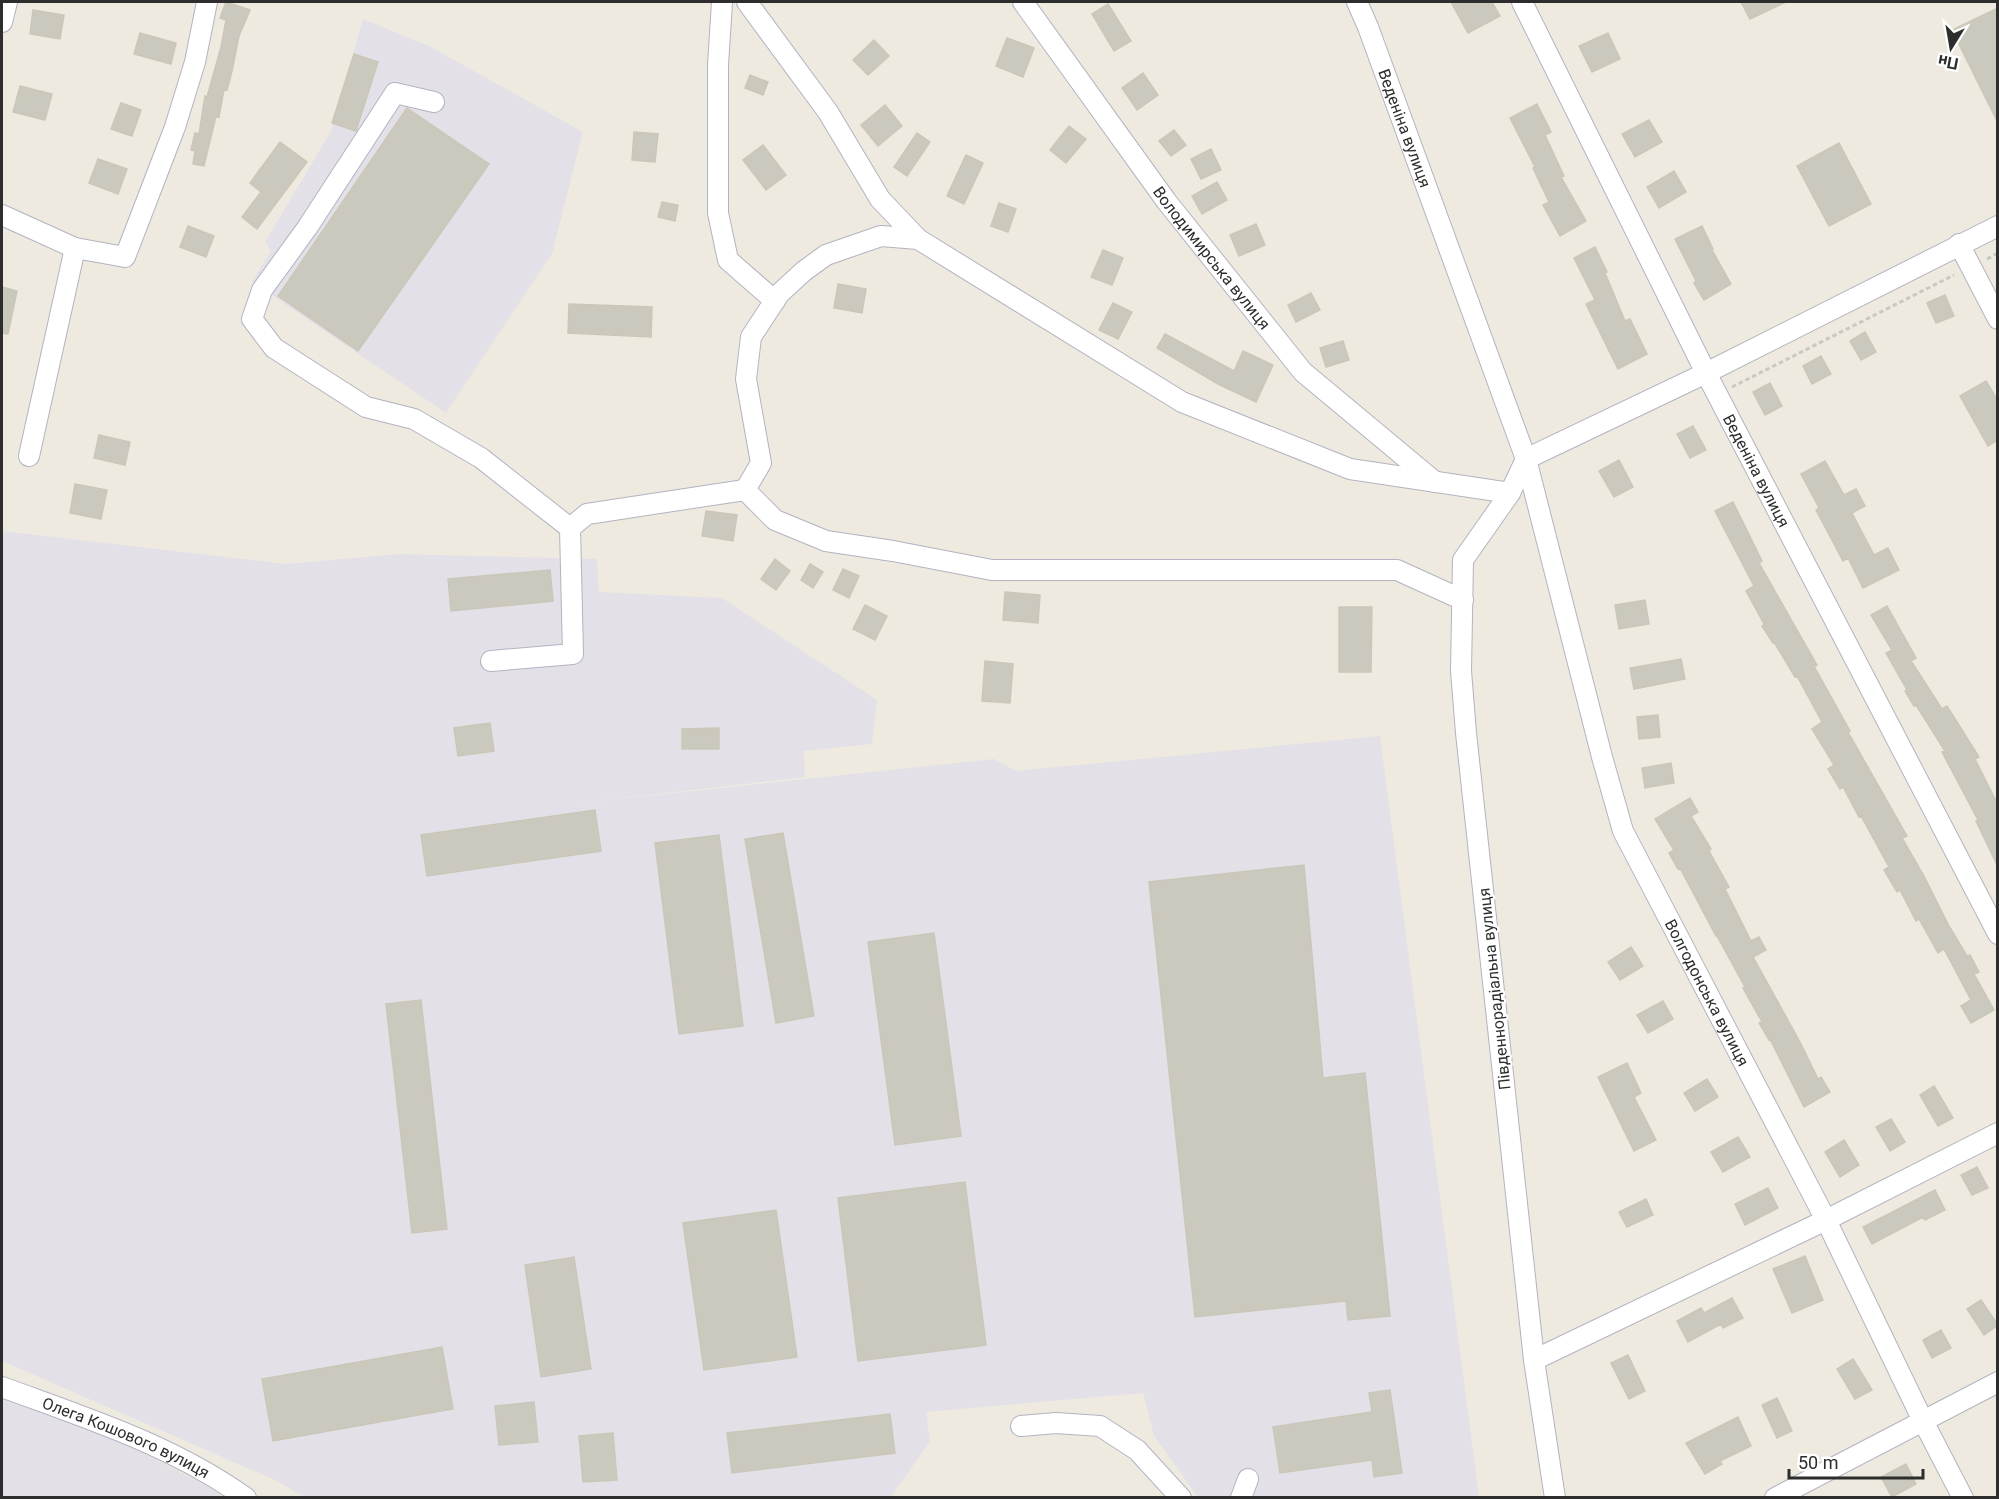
<svg xmlns="http://www.w3.org/2000/svg" width="1999" height="1499" font-family="Roboto,sans-serif">
  <rect width="100%" height="100%" fill="#efeadf"/>
  <path fill="#e3e0e8" d="M363 19 429 46 583 132 552 254 446 413 252 282 271 251 265 242 331 131Z
    M2 531 286 564 399 554 597 559 599 592 722 598 877 700 872 744 804 751 805 777 579 803 994 759 1016 771 1380 736 1479 1497H1198L1154 1436 1143 1393 926 1412 930 1441 891 1497H304L275 1480 2 1361Z
    M2 1398 119 1441 209 1487 223 1497H2Z"/>
  <path fill="#cbc8bd" stroke="#cbc7b8" stroke-width="1.5" d="M226 2 250 10 239 36 232 71 227 90 224 89 219 117 216 116 204 166 193 164 195 151 191 150 195 133 199 134 205 96 207 97 221 47 226 20 220 18Z
    M1451 2H1492L1500 16 1468 33Z
    M1741 2H1786L1750 19Z
    M1108 4 1131 41 1114 51 1092 14Z
    M1998 8V123L1952 30Z
    M33 10 64 15 60 39 30 34Z
    M140 33 176 43 171 64 134 54Z
    M1608 33 1620 59 1592 72 1579 46Z
    M1007 38 1034 48 1023 77 996 66Z
    M874 40 889 56 868 75 853 60Z
    M354 54 378 62 356 131 332 123Z
    M1143 73 1158 95 1137 110 1122 88Z
    M750 75 768 82 763 95 745 88Z
    M20 86 52 94 45 120 13 112Z
    M121 103 141 110 132 136 111 129Z
    M1537 104 1551 132 1545 135 1564 176 1561 177 1586 221 1560 236 1543 205 1549 202 1533 168 1535 167 1510 118Z
    M885 105 902 126 878 146 861 125Z
    M407 108 489 164 358 351 278 296Z
    M1649 120 1662 142 1635 157 1622 134Z
    M1069 126 1086 139 1066 163 1050 150Z
    M1174 130 1186 145 1171 156 1159 141Z
    M634 132 658 134 655 162 632 160Z
    M917 133 930 142 907 176 894 167Z
    M280 142 307 162 257 229 242 217 261 192 250 183Z
    M1839 143 1871 204 1829 226 1797 166Z
    M763 145 786 175 766 190 743 160Z
    M1211 149 1221 170 1201 179 1191 159Z
    M966 155 983 163 964 204 947 196Z
    M98 159 127 169 118 194 89 183Z
    M1674 171 1686 192 1659 208 1647 187Z
    M1217 182 1227 200 1202 214 1192 196Z
    M662 202 678 205 675 221 658 217Z
    M999 203 1016 209 1008 232 991 226Z
    M1256 224 1265 245 1239 256 1230 235Z
    M188 226 214 236 206 257 180 247Z
    M1702 226 1713 249 1712 250 1731 284 1704 300 1694 283 1696 281 1675 239Z
    M1595 247 1607 272 1605 273 1625 321 1630 319 1647 354 1618 369 1586 304 1595 300 1574 258Z
    M1103 250 1123 258 1112 285 1091 277Z
    M838 284 866 289 862 313 834 308Z
    M2 287 17 291 8 334 2 333Z
    M1311 293 1320 310 1296 322 1288 305Z
    M1945 295 1954 316 1936 323 1927 303Z
    M1113 303 1132 312 1118 339 1099 330Z
    M569 304 652 307 651 337 568 333Z
    M1865 332 1876 352 1861 360 1850 341Z
    M1165 334 1234 371 1243 351 1273 365 1256 402 1218 384 1157 348Z
    M1343 341 1349 360 1326 367 1320 348Z
    M1821 356 1831 374 1812 384 1803 366Z
    M1986 381 1998 401V440L1988 446 1960 396Z
    M1770 383 1782 406 1765 415 1753 392Z
    M1693 426 1706 450 1690 458 1677 434Z
    M99 435 130 442 125 465 94 458Z
    M1619 460 1633 487 1614 497 1599 471Z
    M1825 461 1844 495 1856 489 1865 506 1852 513 1874 555 1888 548 1899 570 1863 588 1848 558 1843 561 1816 510 1819 508 1801 474Z
    M75 484 107 490 101 519 70 513Z
    M1733 502 1762 561 1759 563 1817 665 1814 666 1850 731 1848 732 1907 836 1902 838 1924 876 1949 926 1967 956 1970 955 1979 972 1974 974 1994 1010 1971 1023 1961 1006 1971 1000 1944 949 1938 953 1919 919 1916 921 1900 890 1897 892 1884 870 1889 867 1861 816 1859 817 1843 787 1840 789 1828 769 1834 765 1812 729 1822 722 1797 676 1795 677 1774 642 1773 643 1762 626 1764 624 1746 591 1754 586 1715 511Z
    M706 511 737 515 733 541 702 536Z
    M775 559 790 571 776 590 761 579Z
    M810 564 823 572 813 588 801 580Z
    M843 569 859 576 849 598 833 590Z
    M550 570 553 601 451 611 448 579Z
    M1005 592 1040 595 1038 623 1003 620Z
    M1645 600 1649 624 1619 629 1615 605Z
    M865 605 887 616 875 640 853 629Z
    M1887 606 1916 658 1911 661 1942 709 1947 706 1979 757 1975 759 1998 805V867L1976 821 1978 820 1942 752 1945 751 1916 705 1914 706 1905 691 1907 690 1886 653 1892 650 1871 615Z
    M1339 607H1372L1371 672H1339Z
    M1681 659 1685 679 1634 689 1630 668Z
    M985 661 1013 664 1010 703 982 701Z
    M1658 715 1660 737 1639 739 1637 717Z
    M490 723 494 751 458 756 454 728Z
    M719 728V749H682V729Z
    M1671 763 1674 783 1645 788 1642 768Z
    M1690 798 1698 812 1691 816 1711 849 1709 851 1729 887 1725 889 1751 941 1759 937 1766 950 1753 957 1800 1042 1818 1079 1821 1077 1830 1092 1804 1107 1770 1039 1769 1040 1759 1023 1762 1022 1743 988 1745 987 1717 936H1716L1680 868 1678 869 1669 853 1674 850 1655 819Z
    M595 810 601 851 427 876 421 835Z
    M783 833 814 1016 776 1023 745 839Z
    M719 835 743 1026 679 1034 655 843Z
    M1304 865 1323 1078 1365 1073 1390 1316 1348 1320 1346 1301 1195 1317 1149 882Z
    M934 933 961 1136 895 1145 868 942Z
    M1631 947 1643 966 1620 980 1608 962Z
    M421 1000 447 1229 412 1233 386 1004Z
    M1663 1001 1673 1019 1648 1033 1637 1015Z
    M1627 1063 1641 1093 1634 1097 1656 1140 1634 1151 1598 1077Z
    M1707 1079 1718 1097 1695 1111 1684 1093Z
    M1934 1086 1953 1118 1938 1126 1920 1095Z
    M1891 1119 1905 1142 1890 1151 1876 1127Z
    M1738 1137 1750 1157 1723 1172 1711 1152Z
    M1844 1140 1859 1165 1840 1177 1825 1152Z
    M1977 1167 1988 1188 1972 1195 1961 1175Z
    M965 1182 986 1345 858 1361 838 1198Z
    M1768 1188 1778 1208 1745 1225 1735 1204Z
    M1935 1190 1945 1210 1925 1220 1923 1217 1872 1244 1863 1227Z
    M1646 1199 1653 1215 1627 1227 1619 1212Z
    M776 1210 797 1357 704 1370 683 1223Z
    M1805 1256 1823 1300 1792 1313 1773 1269Z
    M574 1257 591 1369 541 1377 525 1265Z
    M1732 1298 1743 1318 1723 1328 1721 1324 1688 1342 1677 1321 1701 1308 1704 1313Z
    M1981 1300 1998 1325 1984 1335 1967 1309Z
    M1941 1330 1951 1348 1932 1358 1923 1340Z
    M442 1347 453 1409 273 1441 262 1379Z
    M1628 1355 1645 1391 1629 1399 1611 1363Z
    M1853 1359 1872 1390 1855 1399 1837 1369Z
    M1390 1390 1402 1473 1374 1477 1372 1460 1280 1473 1273 1427 1372 1412 1369 1393Z
    M1777 1398 1792 1431 1777 1438 1762 1405Z
    M534 1402 538 1442 499 1445 495 1406Z
    M890 1414 895 1453 732 1473 727 1433Z
    M1738 1417 1751 1446 1720 1461 1722 1464 1705 1474 1686 1443Z
    M613 1433 617 1480 583 1482 579 1436Z
    M1906 1464 1916 1484 1892 1497 1881 1477Z"/>
  <g fill="none" stroke-linecap="round" stroke-linejoin="round">
    <defs>
      <g id="minor">
        <path d="M722 2 718 65V213L728 260 775 301"/>
        <path d="M747 2 828 112 880 199 918 239 1182 402 1350 469 1510 493"/>
        <path id="s1" d="M1023 2 1167 202 1303 372 1435 482"/>
        <path id="s2" d="M1357 2 1368 27 1526 459 1602 757 1623 831 1826 1220 1923 1421 1963 1498"/>
        <path id="s3" d="M1522 2 1706 373 1998 934"/>
        <path d="M2 22 7 2"/>
        <path d="M434 102 395 93 307 228 262 290 252 319 274 348 366 407 414 419 481 458 570 528 573 654 491 661"/>
        <path d="M2 215 75 248"/>
        <path d="M918 239 881 236 826 255 804 271 779 294 751 337 746 379 761 463 745 490 775 520 826 541 893 551 992 570H1397L1463 600"/>
        <path d="M1959 244 1998 319"/>
        <path d="M29 456 75 248 125 257 175 127 195 62 207 2"/>
        <path d="M570 528 587 514 745 490"/>
        <path d="M1534 1360 1826 1220 1998 1133"/>
        <path id="s4" d="M2 1387C86 1418 172 1445 246 1498"/>
        <path d="M1021 1426 1056 1423 1100 1426 1137 1450 1181 1498"/>
        <path d="M1241 1498 1248 1479"/>
        <path d="M1555 1498 1534 1360 1466 733 1461 671 1463 560 1510 493 1526 459 1706 373 1998 226"/>
        <path d="M1775 1498 1998 1382"/>
      </g>
    </defs>
    <use href="#minor" stroke="#b3b3c1" stroke-width="22"/>
    <path stroke="#c8c8c8" stroke-width="3" stroke-dasharray="4.5 3" stroke-linecap="butt" d="M1987 259 1998 253
      M1732 387 1954 275"/>
    <use href="#minor" stroke="#fff" stroke-width="20"/>
  </g>
  <g text-anchor="middle" stroke-width="4.5" stroke-linejoin="round" paint-order="stroke">
    <g font-size="16" fill="#2d2d2d" stroke="#fff">
      <text dy="6" stroke="none"><textPath href="#s2" startOffset="135">Веденіна вулиця</textPath></text>
      <text dy="6" stroke="none"><textPath href="#s1" startOffset="318">Володимирська вулиця</textPath></text>
      <text dy="6" stroke="none"><textPath href="#s3" startOffset="524">Веденіна вулиця</textPath></text>
      <text transform="translate(1494 989) rotate(-96)" y="6">Південнорадіальна вулиця</text>
      <text dy="6" stroke="none"><textPath href="#s2" startOffset="1054">Волгодонська вулиця</textPath></text>
      <text dy="6" stroke="none"><textPath href="#s4" startOffset="134">Олега Кошового вулиця</textPath></text>
    </g>
  </g>
  <rect width="1999" height="1499" fill="none" stroke="#2d2d2d" stroke-width="6"/>
  <g transform="translate(1951 48) rotate(191)" stroke="#ffffff" stroke-width="4.5" paint-order="stroke">
  <path d="M0-4.5L10 22L0 15L-10 22Z" fill="#2d2d2d"/>
  <text y="-9" font-size="16" font-weight="bold" text-anchor="middle" fill="#2d2d2d">Пн</text>
  </g>
  <path d="M1789 1469v9h134v-9" fill="none" stroke="#2d2d2d" stroke-width="3"/>
  <text x="1798" y="1469" font-size="18" fill="#2d2d2d" stroke="#ffffff" stroke-width="4.5" paint-order="stroke">50 m</text>
</svg>
